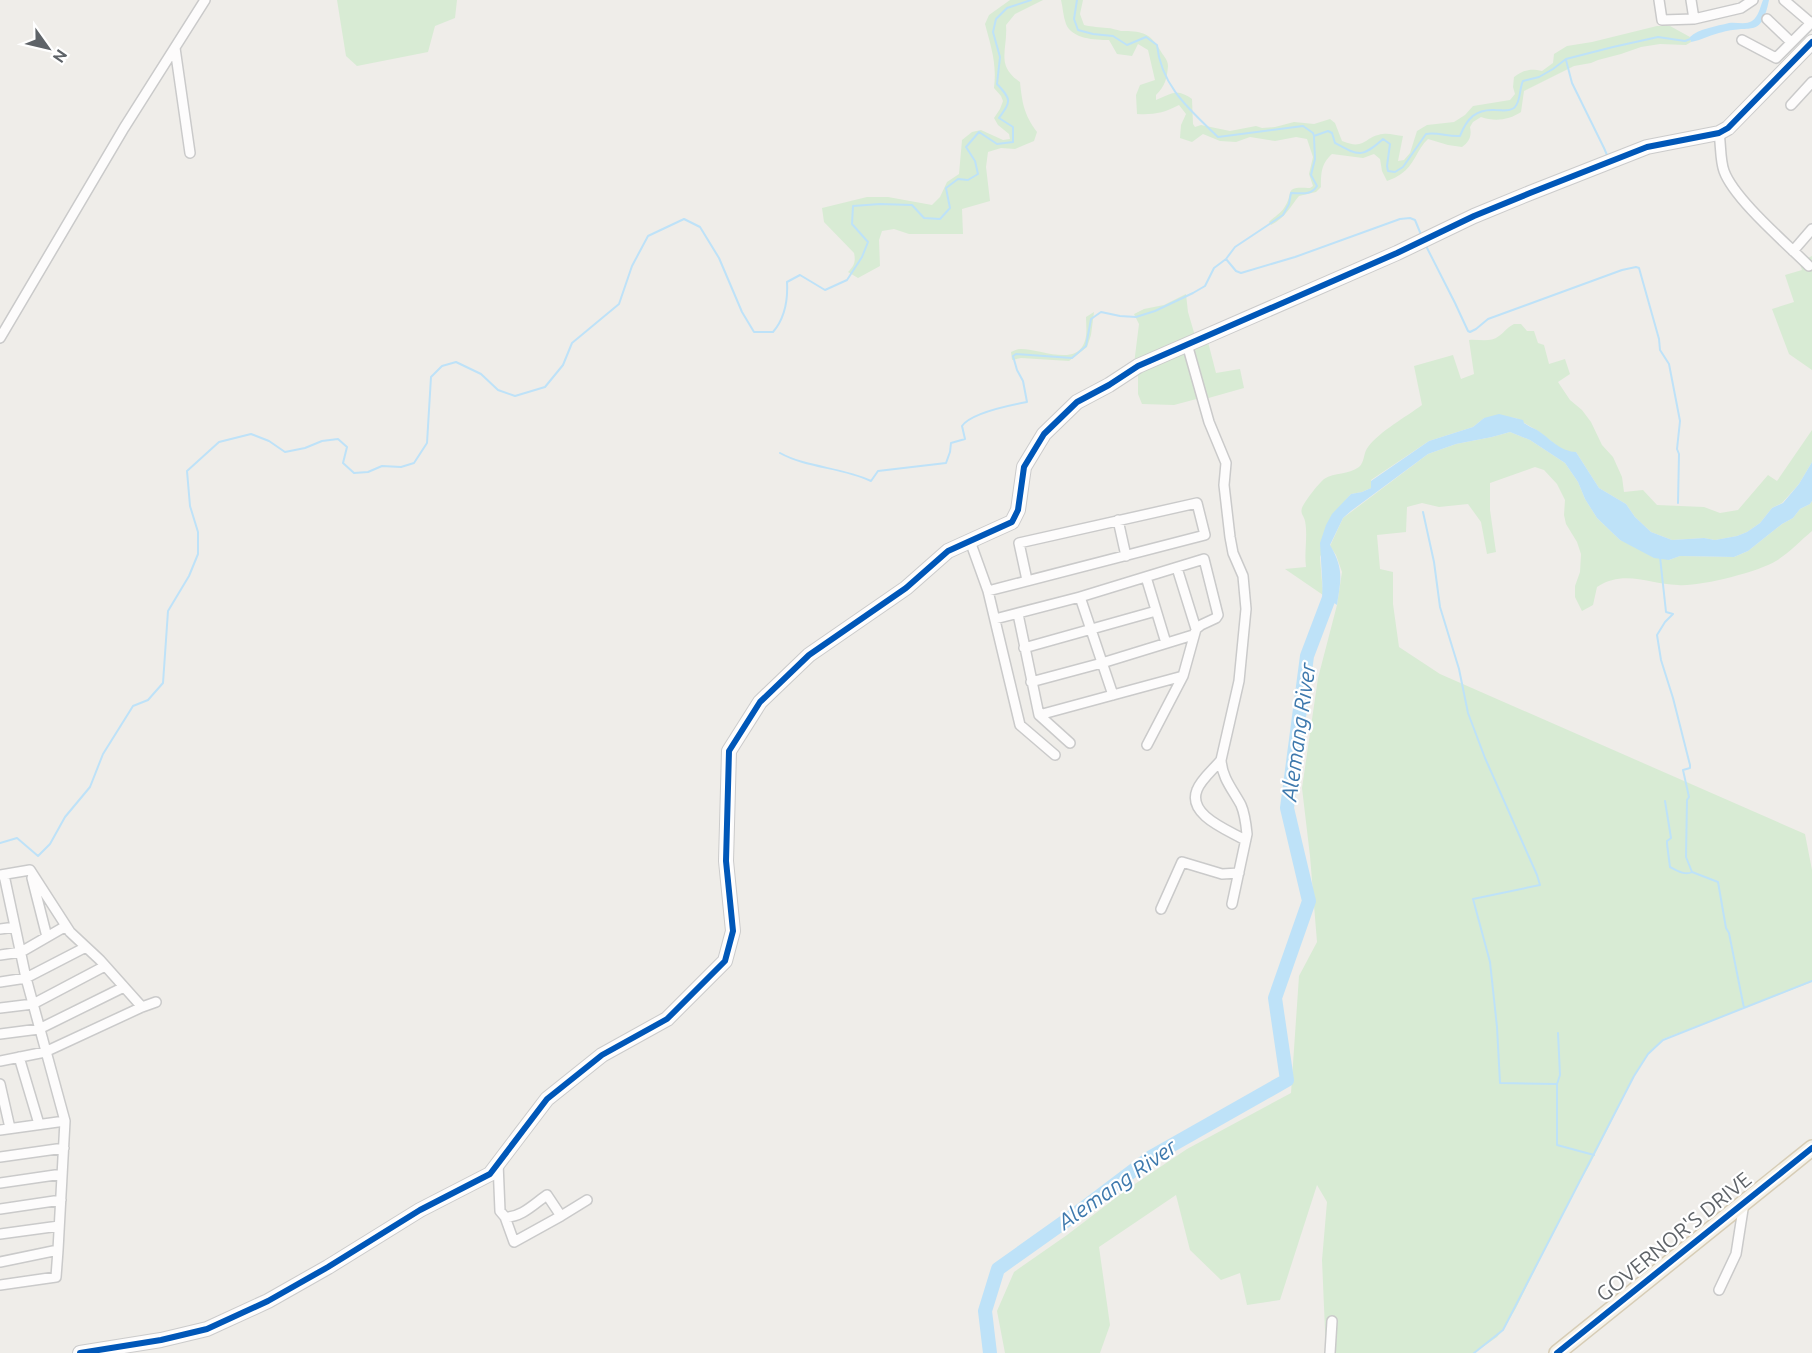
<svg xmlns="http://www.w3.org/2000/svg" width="1812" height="1353" font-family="Ubuntu,sans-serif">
  <rect width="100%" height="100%" fill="#efede9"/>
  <path fill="#d8ebd4" d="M337 0H457L455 18 435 26 428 52 357 66 346 56Z
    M1010 0H1043L1015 14 1006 25C1008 50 995 65 1020 82 1022 102 1024 115 1037 132L1034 141 1015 149 1001 148 988 152 986 167 990 201 962 209 963 234H909L894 229 882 231 879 240 880 266 858 278 848 272C854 266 856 262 854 253L824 222 822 208 867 197H888L932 205 940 197 947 182 959 174 962 140 972 132 981 130 1003 140 1010 139 1009 134 998 125 994 118 1000 109 1003 101 1001 96 994 88C997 63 991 47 985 24L989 15Z
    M1061 0H1083L1080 14 1084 25C1093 27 1099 27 1107 28 1112 28 1116 30 1121 31 1140 31 1150 32 1160 50 1163 56 1168 59 1168 66 1167 79 1165 86 1156 95V100C1172 94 1176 88 1192 99L1193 124 1195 127 1201 125 1230 131 1256 126 1262 128 1275 127 1294 122 1314 124 1330 119 1335 123 1342 141C1366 151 1364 136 1383 134 1389 133 1397 136 1403 136L1398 161 1404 160 1410 153 1417 131 1427 125 1454 122 1465 115 1473 106 1510 100 1515 94 1513 87 1514 77C1524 70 1530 68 1542 71L1553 63 1554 54 1567 46 1592 42 1657 26H1670L1690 37 1691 42 1686 45 1660 44 1641 47 1621 54 1598 60 1591 63 1574 66 1524 91 1521 112C1509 120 1495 122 1481 117L1473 122 1470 127C1472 136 1469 142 1462 147L1448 145 1428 139C1417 149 1414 166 1401 174 1397 177 1392 179 1387 181L1382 171 1380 159 1374 154 1363 158 1332 154C1321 164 1321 173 1321 187L1316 192 1299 196C1290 207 1285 218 1271 225L1269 222C1274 217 1281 213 1284 208 1295 192 1282 186 1310 188L1313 186 1309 174 1313 157 1307 139 1296 137 1275 141 1250 137 1236 142 1220 141 1203 134 1192 142 1180 138 1181 125 1186 114 1179 105C1164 113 1153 115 1137 114L1136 95 1140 85 1155 80 1148 50 1138 44 1132 56 1117 54 1109 40C1095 40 1072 39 1066 24 1063 16 1063 8 1061 0Z
    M1812 256V370L1789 354 1772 309 1794 302 1785 275 1802 270 1799 262Z
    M1186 294 1188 312 1195 336 1134 364 1139 324 1134 314 1144 309 1164 305Z
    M1094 312 1091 335 1087 347 1069 361 1021 358 1012 360 1011 352C1014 351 1017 349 1020 349 1040 348 1081 370 1086 336 1087 330 1086 323 1086 317Z
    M1514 324H1521L1527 331H1534L1538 343 1544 345 1549 364 1565 359 1570 374 1558 382 1570 400 1582 410 1591 422 1602 445 1613 457 1622 477 1624 492 1643 490 1657 505 1704 507 1720 513 1738 510 1768 475 1777 481 1812 430V462L1799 484 1782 503 1772 508 1760 523 1747 532 1737 536 1715 540 1704 538 1672 540 1651 532 1635 517 1626 504 1599 488 1576 452H1568L1560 448 1538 431 1516 418 1505 417 1484 418 1473 427 1429 441 1371 480V488L1362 492 1351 494 1344 502 1320 557 1323 595 1285 569 1306 567C1304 552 1308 536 1305 521 1304 516 1300 514 1302 508 1304 502 1319 483 1324 479 1335 472 1348 475 1359 467 1365 462 1363 453 1368 447 1380 431 1406 417 1422 405L1414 366 1453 355 1461 379 1474 374 1469 340C1479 339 1490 343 1499 336 1506 331 1505 329 1514 324Z
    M1207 338 1216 373 1240 369 1244 388 1205 399 1204 397 1174 405 1142 404 1138 394V368Z
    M1510 432 1530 440 1565 463 1578 482 1585 499 1597 518 1620 540 1669 560 1680 556 1734 557 1748 551 1782 524 1793 518 1800 509 1810 504 1812 501V531C1800 541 1789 553 1776 561 1758 572 1699 587 1678 585 1649 584 1624 569 1597 587L1593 605 1582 611 1575 597V586L1580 572 1581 554 1577 542 1566 524 1564 515 1565 500 1557 484 1544 470 1535 467 1490 483V510L1496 552 1487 554 1481 522 1468 504 1439 507 1422 503 1407 507 1406 532 1377 535 1380 569 1393 572V604L1399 647 1440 674 1805 834 1812 870V982L1663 1039 1648 1054 1634 1076 1589 1166 1571 1197 1516 1308 1503 1330 1497 1337 1474 1353H1326L1322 1260 1327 1202 1317 1185 1280 1300 1247 1305 1240 1273 1221 1280 1190 1250 1176 1195 1099 1247 1110 1325 1100 1353H1005L997 1311 1014 1272 1067 1235 1126 1190 1187 1149 1291 1093 1299 976 1317 942 1310 856 1302 788 1318 678 1337 605 1342 572 1336 555 1330 546 1343 518 1428 454 1456 444 1492 437Z"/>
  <path fill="#bee2f8" d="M1763 0H1769C1761 39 1752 24 1723 32 1712 34 1702 40 1691 42L1690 37C1698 29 1717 26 1729 23 1737 22 1746 25 1752 21 1759 16 1760 7 1763 0Z
    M1499 414 1523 420 1524 423C1528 426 1533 428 1537 430 1551 439 1559 451 1576 452L1599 488 1626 504 1635 517 1651 532 1672 540 1704 538 1715 540 1737 536 1747 532 1760 523 1772 508 1783 503 1799 484 1812 462V501L1810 504 1800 509 1793 518 1782 524 1748 551 1734 557 1680 556 1669 560 1654 558 1620 540 1597 518 1585 499 1578 482 1565 463 1530 440 1510 432 1492 437 1456 444 1428 454 1351 511 1343 518 1330 545C1344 569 1341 579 1337 605L1323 595 1320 543 1326 525 1332 514 1351 494 1362 492 1371 488V481L1429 441 1473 427 1484 418Z"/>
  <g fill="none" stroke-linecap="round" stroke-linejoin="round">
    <path stroke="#bee2f8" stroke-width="2" d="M1077 0 1074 19 1078 30 1093 34 1113 36 1127 45 1146 37 1157 45C1161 86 1190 110 1218 137L1303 126 1313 133 1314 136 1328 131 1332 133 1335 143C1359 156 1362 158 1383 139L1390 144 1387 166 1388 171 1395 172 1403 167 1426 134C1438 132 1448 137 1460 136 1467 118 1476 109 1495 110 1502 110 1508 112 1514 108 1521 102 1519 89 1523 81L1539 77 1553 69 1566 59 1613 47 1658 37 1685 41 1693 38
      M1566 60 1572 83 1604 148 1607 155 1606 156
      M1425 244 1455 303 1468 331 1470 332 1476 329 1488 319 1622 270 1636 267 1639 268 1659 339 1660 350 1669 364 1680 421 1677 449 1679 454 1678 503
      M1226 259 1235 247 1283 215 1289 204 1291 193C1301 193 1311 196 1317 186L1311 175 1315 159 1314 137
      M780 453C807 468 841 467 871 481L878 471 946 463 950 452 951 443 965 439 962 426C971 413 1011 405 1027 402L1023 381 1017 370 1013 356 1016 354 1072 358 1086 346 1091 319 1101 312 1120 316 1136 317 1155 311 1193 293 1205 286 1214 268 1226 259 1236 271 1241 273 1295 257 1400 219 1410 218 1415 220 1422 237
      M1423 512 1434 562 1440 607 1459 669 1468 713 1485 758 1537 875 1540 885 1473 899 1490 962 1497 1027 1500 1083 1557 1084
      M1660 557 1666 612 1673 614 1665 622 1657 635 1661 660 1673 698 1690 765V768L1683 770 1689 797 1687 800 1686 857 1692 872 1718 882 1726 928 1729 933 1744 1008
      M1665 801 1671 838 1667 841V844L1670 867C1676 870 1685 876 1692 872
      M0 843 17 838 38 856 50 844 65 817 90 787 103 754 133 706 148 700 163 683 168 611 189 576 198 554V532L190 506 187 471 219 442 251 434 269 441 285 452 305 448 322 441 338 439 347 447 343 463 354 473 368 472 382 466 401 467 414 463 427 443 431 377 442 366 456 362 481 374 498 390 515 396 545 387 563 365 572 343 619 304 632 266 648 236 684 219 700 227 719 258 742 312 754 332H773C785 318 788 300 787 282L800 275 825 290 847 280 862 257 868 242 852 224 853 206 880 204 912 205 924 218 940 219 950 208 946 188 958 179 968 180 978 174 975 161 966 147 979 132 997 144 1013 142V127L999 118C1011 101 1012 100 997 84L1000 57 993 32 996 19 1007 8 1031 0
      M1558 1033 1560 1075 1557 1084V1145L1594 1155
      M1474 1353 1503 1330 1634 1076 1648 1054 1663 1040 1812 981"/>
    <path stroke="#bee2f8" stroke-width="14" d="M990 1353 985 1311 998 1269 1081 1210 1151 1157 1287 1080 1275 998 1309 901 1287 808 1307 656 1329 598 1330 581"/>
    <defs>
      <path id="street" d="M1659 0 1662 20 1694 19
        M1691 0 1694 19 1741 8 1753 0
        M1784 0 1811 23
        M1767 19 1791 42
        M1742 40 1776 58 1812 22
        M175 48 190 153
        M1791 105 1812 82
        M1719 133C1721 145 1720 160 1724 171 1734 199 1787 244 1809 266
        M1793 251 1812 229
        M0 338 124 128 205 0
        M1187 344 1209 422 1226 463 1224 485 1230 537 1233 553 1243 576 1246 609 1239 681 1221 760C1222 778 1233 790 1241 805 1245 814 1246 824 1247 834L1232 904
        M1118 520 1126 556
        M970 541 988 591 1020 725 1055 755
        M1177 568 1196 629
        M1146 577 1166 643
        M988 591 1205 535 1197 503 1019 543 1027 580
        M1080 597 1113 695
        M1018 614 1039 715 1070 743
        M995 619 1080 597 1204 559 1218 615 1216 618 1201 625 1196 629 1183 676 1039 715
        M1024 648 1156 611
        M1031 682 1102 663 1193 635
        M1147 745 1183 676
        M1221 760C1214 769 1201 779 1197 790 1187 815 1228 830 1245 840
        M0 875 30 870 70 932 100 960 142 1007
        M32 878 47 937
        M1161 909 1182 862 1222 874 1239 873
        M0 929 15 927
        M0 955 21 952 66 926
        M0 982 26 978 86 947
        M0 1008 33 1004 105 966
        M0 1034 39 1029 124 987
        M19 1057 39 1124
        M0 1061 45 1052 142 1007 156 1002
        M0 1084 10 1128
        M0 1130 65 1121
        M0 1157 64 1148
        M498 1163 500 1211 505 1217C521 1218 534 1204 547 1195L561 1216 587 1200
        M0 1183 62 1174
        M0 1209 61 1200
        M505 1217 514 1242 561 1216
        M0 1234 59 1226
        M0 1262 58 1250 65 1121 26 978 4 875
        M0 1285 56 1277 58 1250
        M1719 1290 1736 1254 1744 1203
        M1330 1353 1332 1321"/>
      <path id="secondary" d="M80 1353 161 1340 207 1329 268 1301 328 1267 420 1210 490 1174 547 1099 602 1055 667 1019 725 961 733 931 726 861 729 751 760 702 809 655 906 588 948 551 1012 522 1018 510 1024 467 1044 434 1077 402 1109 385 1138 366 1397 253 1474 216 1530 193 1647 147 1719 133 1728 128 1812 42"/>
      <path id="primary" d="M1557 1353 1812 1148"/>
    </defs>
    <use href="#street" stroke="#cacaca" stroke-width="12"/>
    <use href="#secondary" stroke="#cbcbcb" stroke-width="16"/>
    <use href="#primary" stroke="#d7cdb6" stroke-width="18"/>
    <use href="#street" stroke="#fdfcfc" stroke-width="9"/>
    <use href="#secondary" stroke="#fdfcfc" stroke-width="14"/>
    <use href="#primary" stroke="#f4f1e9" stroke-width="15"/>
    <defs>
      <path id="cycleway" d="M80 1353 161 1340 207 1329 268 1301 328 1267 420 1210 490 1174 547 1099 602 1055 667 1019 725 961 733 931 726 861 729 751 760 702 809 655 906 588 948 551 1012 522 1018 510 1024 467 1044 434 1077 402 1109 385 1138 366 1397 253 1474 216 1530 193 1647 147 1719 133 1728 128 1812 42
        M1557 1353 1812 1148"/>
    </defs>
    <use href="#cycleway" stroke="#fff" stroke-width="10"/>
    <use href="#cycleway" stroke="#0057b8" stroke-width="6"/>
  </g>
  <g text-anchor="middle" stroke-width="4.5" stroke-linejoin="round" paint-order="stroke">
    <g font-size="21" fill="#5e6368" stroke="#fff">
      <text transform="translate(1674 1237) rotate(-39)" y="7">GOVERNOR'S DRIVE</text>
    </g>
    <g font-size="22" font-style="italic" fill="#3e79ad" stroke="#fff">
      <text transform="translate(1298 732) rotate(-82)" y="8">Alemang River</text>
      <text transform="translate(1117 1184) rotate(-35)" y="8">Alemang River</text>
    </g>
  </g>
  <g transform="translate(48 48) rotate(124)" stroke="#ffffff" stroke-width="4.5" paint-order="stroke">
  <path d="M0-4.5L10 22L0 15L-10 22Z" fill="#5e6368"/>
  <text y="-9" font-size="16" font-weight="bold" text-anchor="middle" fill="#5e6368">N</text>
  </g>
</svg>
